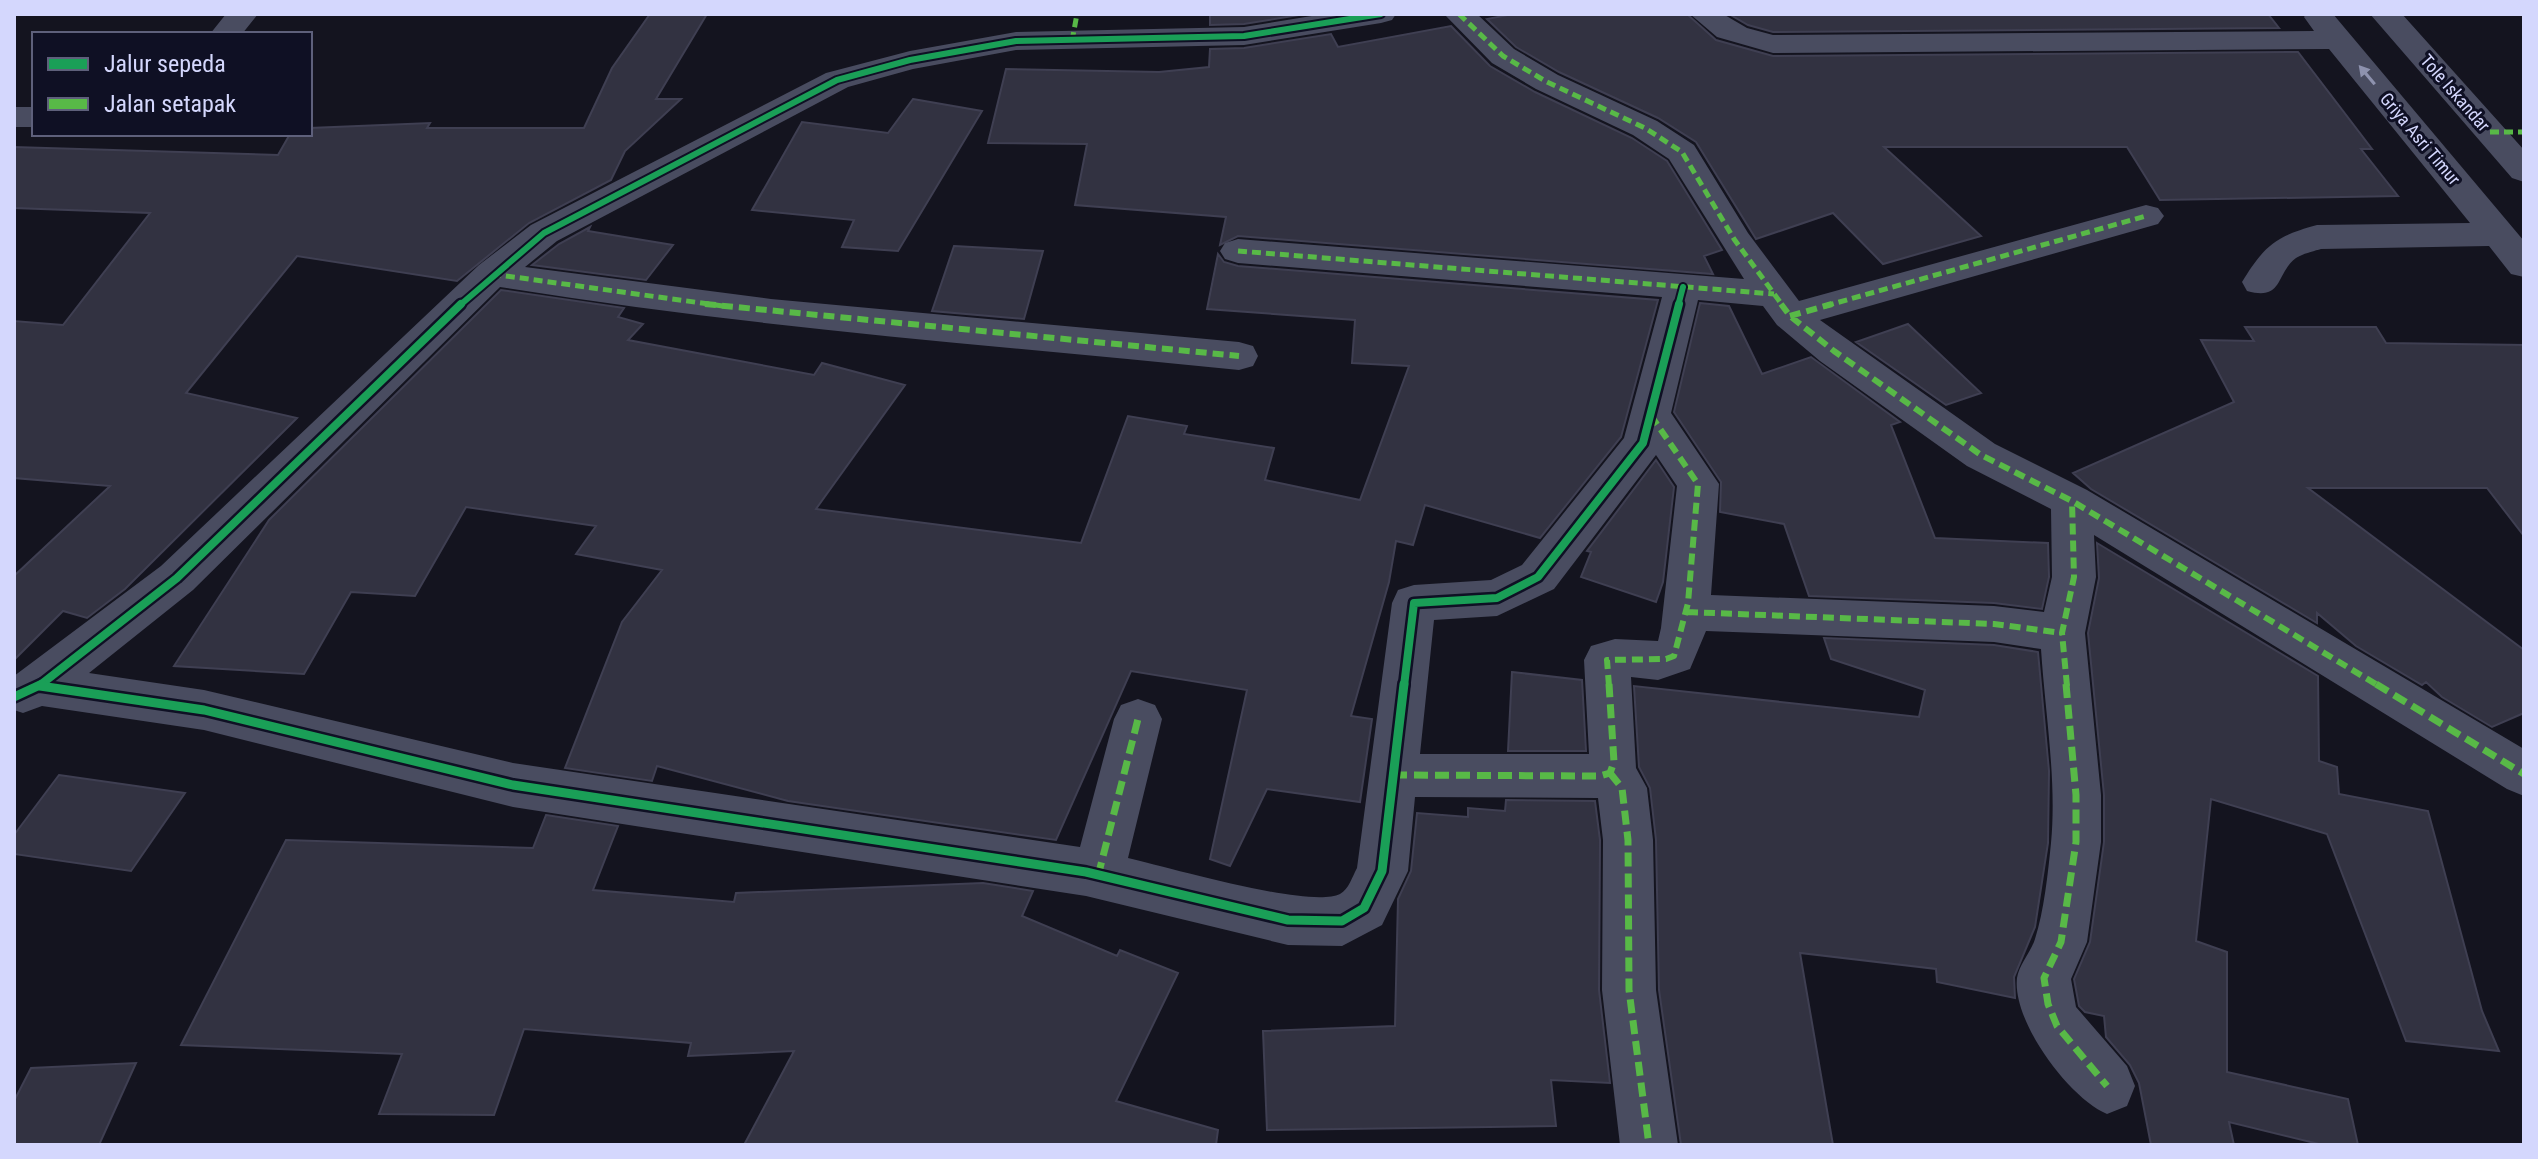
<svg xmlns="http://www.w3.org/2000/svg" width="2538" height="1159" font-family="'Roboto Condensed',sans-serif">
  <rect width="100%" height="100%" fill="#14141f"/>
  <path fill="#323241" stroke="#3f3f52" stroke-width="2" d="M650 14H707L656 99H681L625 151 611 180 529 223 457 281 297 256 186 393 297 418 125 589 87 618 63 611 14 660V576L110 486 14 478V321L63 325 150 213 14 208V147L278 155 290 134H310V128L430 123 427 128H584L612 68Z
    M1210 14H1305L1244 24 1210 25Z
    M1513 14H1687L1716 40 1773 56 2298 52 2372 149H2361L2398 196 2160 200 2127 147H1884L1981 236 1883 264 1833 213 1756 239 1696 142 1658 118 1559 72 1516 47 1487 19Z
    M1729 14H2268L2279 28 1773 32 1748 25Z
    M1451 26 1490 66 1535 92 1632 138 1667 161 1722 250 1704 256 1713 274 1238 236 1220 245 1226 217 1075 205 1087 144 988 143 1006 69 1159 72 1209 67 1210 49 1244 48 1331 34 1338 47Z
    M913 99 982 111 898 251 842 247 854 220 752 210 802 122 888 133Z
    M590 227 588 231 673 245 646 280 532 265 559 244Z
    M954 246 1043 251 1024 319 932 311Z
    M1218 254 1224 262 1238 266 1658 300 1621 437 1540 538 1425 505 1413 545 1396 541 1389 582 1351 716 1372 719 1360 802 1267 789 1230 866 1210 859 1247 690 1131 671 1056 840 788 801 657 766 652 781 565 768 622 622 662 570 576 554 596 526 466 507 415 596 351 592 304 674 174 666 269 520 501 290 624 308 618 317 643 324 628 340 814 375 822 363 905 385 816 509 1081 543 1128 416 1187 426 1184 434 1274 448 1265 480 1360 500 1409 366 1352 363 1355 320 1207 309Z
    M1700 303 1729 306 1762 374 1811 357 1900 422 1891 425 1935 538 2048 543 2049 577 2042 609 1994 603 1809 596 1784 524 1720 512 1721 482 1674 412Z
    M1908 324 1981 393 1946 405 1856 342Z
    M2245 327H2376L2386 343 2524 345V536L2487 488H2308L2524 650V713L2492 727 2442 697 2426 682 2422 685 2356 646 2317 613V623L2091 489 2073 473 2234 402 2201 340 2254 341Z
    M1656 460 1674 487 1663 582 1656 602 1581 577 1591 552 1587 551Z
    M2097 543 2318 676 2319 761 2337 767 2339 794 2428 811 2482 1011 2499 1051 2406 1041 2327 834 2211 799 2196 941 2227 952V1072L2348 1099 2358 1145H2323L2229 1122 2234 1145H2151L2139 1083 2130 1065 2106 1037 2104 1016 2085 1012 2079 1006 2074 979 2090 942 2104 842V795L2088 633 2099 578Z
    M1824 638 1994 645 2038 652 2049 771 2048 843 2035 927 2014 977 2015 998 1937 982 1936 969 1800 953 1833 1145H1681L1659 990 1656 840 1650 788 1639 767 1634 686 1919 717 1925 690 1831 659Z
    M1512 672 1582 680 1586 751H1508Z
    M59 775 185 793 131 871 14 854V835Z
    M1506 800 1595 801 1600 840 1599 990 1610 1083 1551 1080 1556 1126 1267 1130 1263 1031 1395 1026 1398 899 1411 871 1417 813 1468 817V808L1505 811Z
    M546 815 618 826 593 890 734 902 736 893 983 883 1033 891 1022 916 1117 956 1120 950 1178 973 1116 1101 1218 1130 1216 1145H744L794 1051 688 1056 691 1043 524 1029 494 1115 379 1114 402 1054 181 1045 286 840 533 848Z
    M136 1063 99 1145H14V1101L31 1068Z"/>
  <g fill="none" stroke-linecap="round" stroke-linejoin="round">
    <path fill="#494c60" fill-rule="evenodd" d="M226 14H258L242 34H210Z
      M1324 14H1396L1392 20 1381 23 1244 45 1016 50 913 69 848 87 557 241 525 267 771 299 1239 342 1253 346 1258 356 1253 366 1239 370C992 345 745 327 500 287L193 590 89 673 204 690 513 763 1080 847 1114 719 1121 705 1138 699 1155 705 1162 719 1128 858C1168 867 1309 909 1340 894 1349 889 1352 877 1357 868L1392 603 1398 590 1414 585 1491 580 1522 565 1624 438 1662 297 1238 263 1225 259 1220 251 1225 243 1238 239 1744 279 1669 159 1633 135 1536 89 1492 63 1444 14H1477L1514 49 1558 75 1657 121 1694 145 1748 233 1799 301 2146 205 2158 208 2164 216 2158 224 1820 320 1995 444 2087 490 2524 749V796L2507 789 2094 535 2096 577 2085 633 2101 795V842L2087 942 2071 979 2076 1007 2127 1066 2135 1086 2127 1106 2107 1114C2070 1099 2012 1022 2017 978 2019 965 2031 952 2035 939 2044 911 2048 873 2051 843 2057 780 2045 712 2041 649L1994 642 1706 631 1690 669 1658 680 1631 677 1636 768 1647 788 1653 840 1656 990 1678 1145H1620L1602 990 1603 840 1598 798 1415 797 1408 871 1382 925 1342 946 1288 945 1086 896 513 807 204 730 42 706 23 713 14 710V676L161 566 479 265 531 225 826 73 910 51 1016 32 1244 27ZM1698 300 1763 306 1777 325 1820 361 1967 466 2051 509 2052 577 2044 612 1994 606 1711 595 1719 484 1671 413ZM1656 455 1677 486 1661 628 1658 641 1615 639 1591 646 1584 660 1589 754H1420L1434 620 1497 616 1554 589Z
      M1690 14H1723L1747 28 1773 35 2314 31 2304 17 2306 14H2333L2524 241V277L2511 274 2489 246 2321 249C2314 251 2302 254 2296 258 2275 274 2284 301 2247 291L2242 282C2264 246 2276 236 2317 225L2470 223 2329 49 1773 53 1717 37Z
      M2370 14H2402L2524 150V182L2512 178Z
      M14 107H34V127H14Z"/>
    <path stroke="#58b947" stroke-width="5" stroke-dasharray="9 5" stroke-linecap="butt" d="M1459 14 1503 56 1547 82 1645 128 1682 152 1734 239 1783 306
      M1072 41 1077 14
      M2490 132H2524
      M1238 251 1774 294
      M492 274 723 306
      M1825 306 2146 216"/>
    <path stroke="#58b947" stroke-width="6" stroke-dasharray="11 6" stroke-linecap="butt" d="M705 304 1239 356
      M1781 304 1790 316 1834 351 1981 455 2072 501 2379 686
      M1790 316 1832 304
      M1687 612 1994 624 2062 633
      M1609 686 1607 660 1666 659 1674 656 1688 603 1698 484 1652 417
      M2067 686 2062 633 2074 577 2072 501"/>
    <path stroke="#58b947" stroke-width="7" stroke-dasharray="14 7" stroke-linecap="butt" d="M2066 684 2076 795V842L2061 942 2044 978 2048 1004 2057 1026 2107 1086
      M2376 684 2524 774
      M1610 773 1622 788 1628 840 1629 990 1649 1145
      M1393 775 1600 776 1610 773 1614 762 1609 684
      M1098 876 1138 719"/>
    <defs>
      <path id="cycleway-far2" d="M459 306 544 233 837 80 910 60 1016 41 1244 36 1381 14
        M1678 306 1683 287"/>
      <path id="cycleway-far1" d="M39 686 177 578 461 304
        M1404 686 1414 603 1497 598 1538 577 1643 443 1679 304"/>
      <path id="cycleway" d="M40 686 204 710 513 785 1086 872 1288 920 1342 921 1364 908 1382 871 1404 684
        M14 697 42 684"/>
    </defs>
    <use href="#cycleway-far2" stroke="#0f1024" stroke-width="10"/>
    <use href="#cycleway-far1" stroke="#0f1024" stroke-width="13"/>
    <use href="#cycleway" stroke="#0f1024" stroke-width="14"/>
    <use href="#cycleway-far2" stroke="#1a9f57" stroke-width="6"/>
    <use href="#cycleway-far1" stroke="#1a9f57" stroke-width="8"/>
    <use href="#cycleway" stroke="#1a9f57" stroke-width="9"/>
  </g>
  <defs><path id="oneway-solid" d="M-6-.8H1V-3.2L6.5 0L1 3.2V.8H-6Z" transform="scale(2)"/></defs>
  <use fill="#8e92ae" href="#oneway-solid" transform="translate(2367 75) rotate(-130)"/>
  <g text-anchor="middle" stroke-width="6" stroke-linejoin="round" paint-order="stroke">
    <g font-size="18" fill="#d4d7fd" stroke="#0f1024">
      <text transform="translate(2455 93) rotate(49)" y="6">Tole Iskandar</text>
      <text transform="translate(2420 139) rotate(50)" y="6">Griya Asri Timur</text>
    </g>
  </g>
  <rect width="2538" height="1159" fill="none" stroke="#d4d7fd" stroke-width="32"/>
  <rect x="32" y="32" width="280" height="104" fill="#0f1024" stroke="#5e607b" stroke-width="2"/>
  <rect x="48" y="58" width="40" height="12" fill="#1a9f57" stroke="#5e607b" stroke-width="2"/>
  <text x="104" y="72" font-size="24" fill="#d4d7fd">Jalur sepeda</text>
  <rect x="48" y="98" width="40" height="12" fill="#58b947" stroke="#5e607b" stroke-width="2"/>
  <text x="104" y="112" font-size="24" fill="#d4d7fd">Jalan setapak</text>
</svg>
